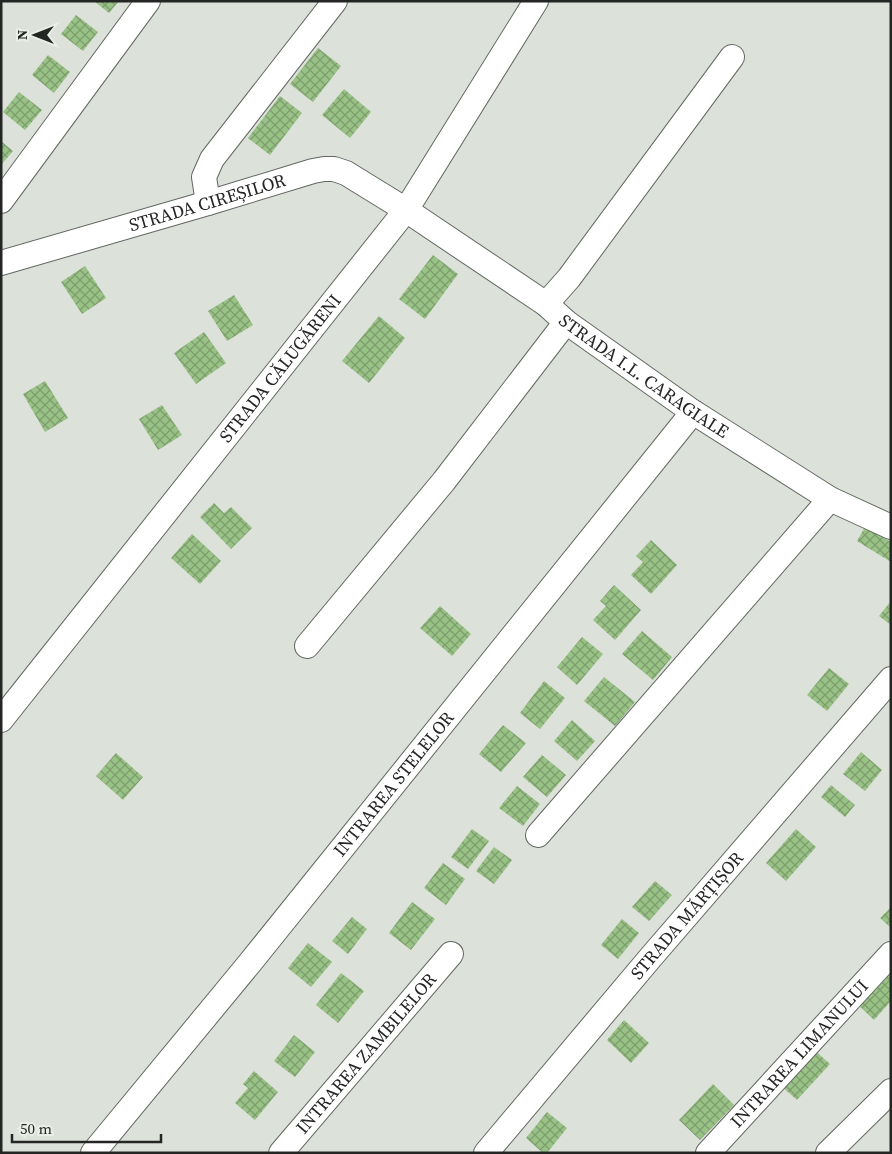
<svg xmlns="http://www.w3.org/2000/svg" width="892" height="1154" font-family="'Source Serif 4',serif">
  <defs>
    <pattern id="building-cross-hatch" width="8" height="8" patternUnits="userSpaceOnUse" patternTransform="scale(1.25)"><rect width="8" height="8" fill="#99c286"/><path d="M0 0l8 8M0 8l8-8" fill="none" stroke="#7d9d6d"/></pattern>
  </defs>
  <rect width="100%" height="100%" fill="#dce1da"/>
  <path fill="url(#building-cross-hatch)" d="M94 1H119L109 13Z
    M76 15 98 32 83 51 61 34Z
    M318 48 341 66 313 102 290 84Z
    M48 55 70 72 54 93 32 75Z
    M344 89 371 112 350 138 322 115Z
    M19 92 42 110 25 130 3 112Z
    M280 96 302 113 270 155 248 138Z
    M1 141 13 151 1 165Z
    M433 255 458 274 425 319 399 299Z
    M85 266 106 298 82 314 61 282Z
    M234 295 253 325 227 341 208 311Z
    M379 316 405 338 369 383 342 361Z
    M204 332 226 363 196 384 174 353Z
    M45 381 68 418 45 432 23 394Z
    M162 405 182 435 158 450 139 419Z
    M214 503 224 513 231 507 252 528 231 549 200 517Z
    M865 527 891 542V562L857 541Z
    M192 534 221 561 200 584 171 558Z
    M651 540 677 565 651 594 631 575 643 562 636 556Z
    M614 585 641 610 615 640 593 620 606 606 600 601Z
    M891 601V625L879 616Z
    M440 606 471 634 452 656 420 628Z
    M642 631 672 657 653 680 622 654Z
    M582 637 603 654 577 685 557 667Z
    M829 668 849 684 827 711 807 695Z
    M604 677 635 702 615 726 584 701Z
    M544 681 565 698 540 729 520 713Z
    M572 720 595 741 577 761 554 741Z
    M503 725 526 743 501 772 479 754Z
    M861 752 882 770 865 791 843 774Z
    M116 753 143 777 123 800 96 776Z
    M542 755 566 775 547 797 523 777Z
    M831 785 855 805 845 817 821 797Z
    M517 786 540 804 523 826 499 808Z
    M472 829 489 841 468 869 451 857Z
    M796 829 816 847 786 881 766 863Z
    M494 847 512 860 494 884 476 871Z
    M443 863 465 879 446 905 424 888Z
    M655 881 672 895 649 921 632 907Z
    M412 902 435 919 411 950 389 933Z
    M891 907V928L880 918Z
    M352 917 367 929 348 954 332 941Z
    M622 919 639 933 618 959 601 945Z
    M308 943 332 962 311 987 288 968Z
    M891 971V1001L874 1020 856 1003Z
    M341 973 364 991 338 1023 316 1005Z
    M624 1020 649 1043 631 1063 607 1040Z
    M294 1035 315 1052 295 1077 274 1061Z
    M812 1048 830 1064 797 1100 780 1085Z
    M254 1071 278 1092 255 1120 235 1103 248 1088 243 1084Z
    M713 1084 734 1105 700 1140 679 1120Z
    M547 1112 567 1128 547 1153H543L526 1138Z"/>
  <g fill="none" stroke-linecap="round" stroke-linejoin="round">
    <defs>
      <g id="minor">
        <path d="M1 201 148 1"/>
        <path d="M208 203 204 177 212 159 335 1"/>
        <path id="s1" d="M1 263 208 203 313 171 324 169H334L346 173 406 210 546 304 566 322 693 412 830 499 891 527"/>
        <path d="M546 304 569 278 732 57"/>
        <path d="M307 646 444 481 566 322"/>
        <path id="s2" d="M1 720 406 210 536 1"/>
        <path d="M538 835 830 499"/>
        <path id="s3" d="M93 1153 249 964 693 412"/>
        <path id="s4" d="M281 1153 451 954"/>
        <path id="s5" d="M486 1153 651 957 891 679"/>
        <path id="s6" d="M708 1153 891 954"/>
        <path d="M828 1153 891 1091"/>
      </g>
    </defs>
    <use href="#minor" stroke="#626760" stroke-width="26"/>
    <use href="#minor" stroke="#fff" stroke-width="24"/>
  </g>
  <g text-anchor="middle" stroke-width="4" stroke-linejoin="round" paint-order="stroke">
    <g font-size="18" fill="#242624" stroke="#e9efe7">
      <text dy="6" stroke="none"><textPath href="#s1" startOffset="215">STRADA CIREȘILOR</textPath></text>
      <text dy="6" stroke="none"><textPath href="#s2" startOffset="449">STRADA CĂLUGĂRENI</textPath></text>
      <text dy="6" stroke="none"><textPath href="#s1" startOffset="720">STRADA I.L. CARAGIALE</textPath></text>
      <text dy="6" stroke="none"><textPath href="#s3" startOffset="476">INTRAREA STELELOR</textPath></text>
      <text dy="6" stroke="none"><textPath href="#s5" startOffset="311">STRADA MĂRȚIȘOR</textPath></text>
      <text dy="6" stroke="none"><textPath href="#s4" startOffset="131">INTRAREA ZAMBILELOR</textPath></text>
      <text dy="6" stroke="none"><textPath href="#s6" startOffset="135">INTRAREA LIMANULUI</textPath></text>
    </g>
  </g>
  <rect width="892" height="1154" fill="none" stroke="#242624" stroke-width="5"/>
  <g transform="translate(35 35) rotate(270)" stroke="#e9efe7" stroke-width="4" paint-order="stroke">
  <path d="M0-4L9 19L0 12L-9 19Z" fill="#242624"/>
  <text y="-8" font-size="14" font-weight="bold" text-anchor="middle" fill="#242624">N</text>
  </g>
  <path d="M12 1134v8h149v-8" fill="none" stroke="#242624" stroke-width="2.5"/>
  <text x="20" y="1134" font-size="15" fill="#242624" stroke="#e9efe7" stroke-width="4" paint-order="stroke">50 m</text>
</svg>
